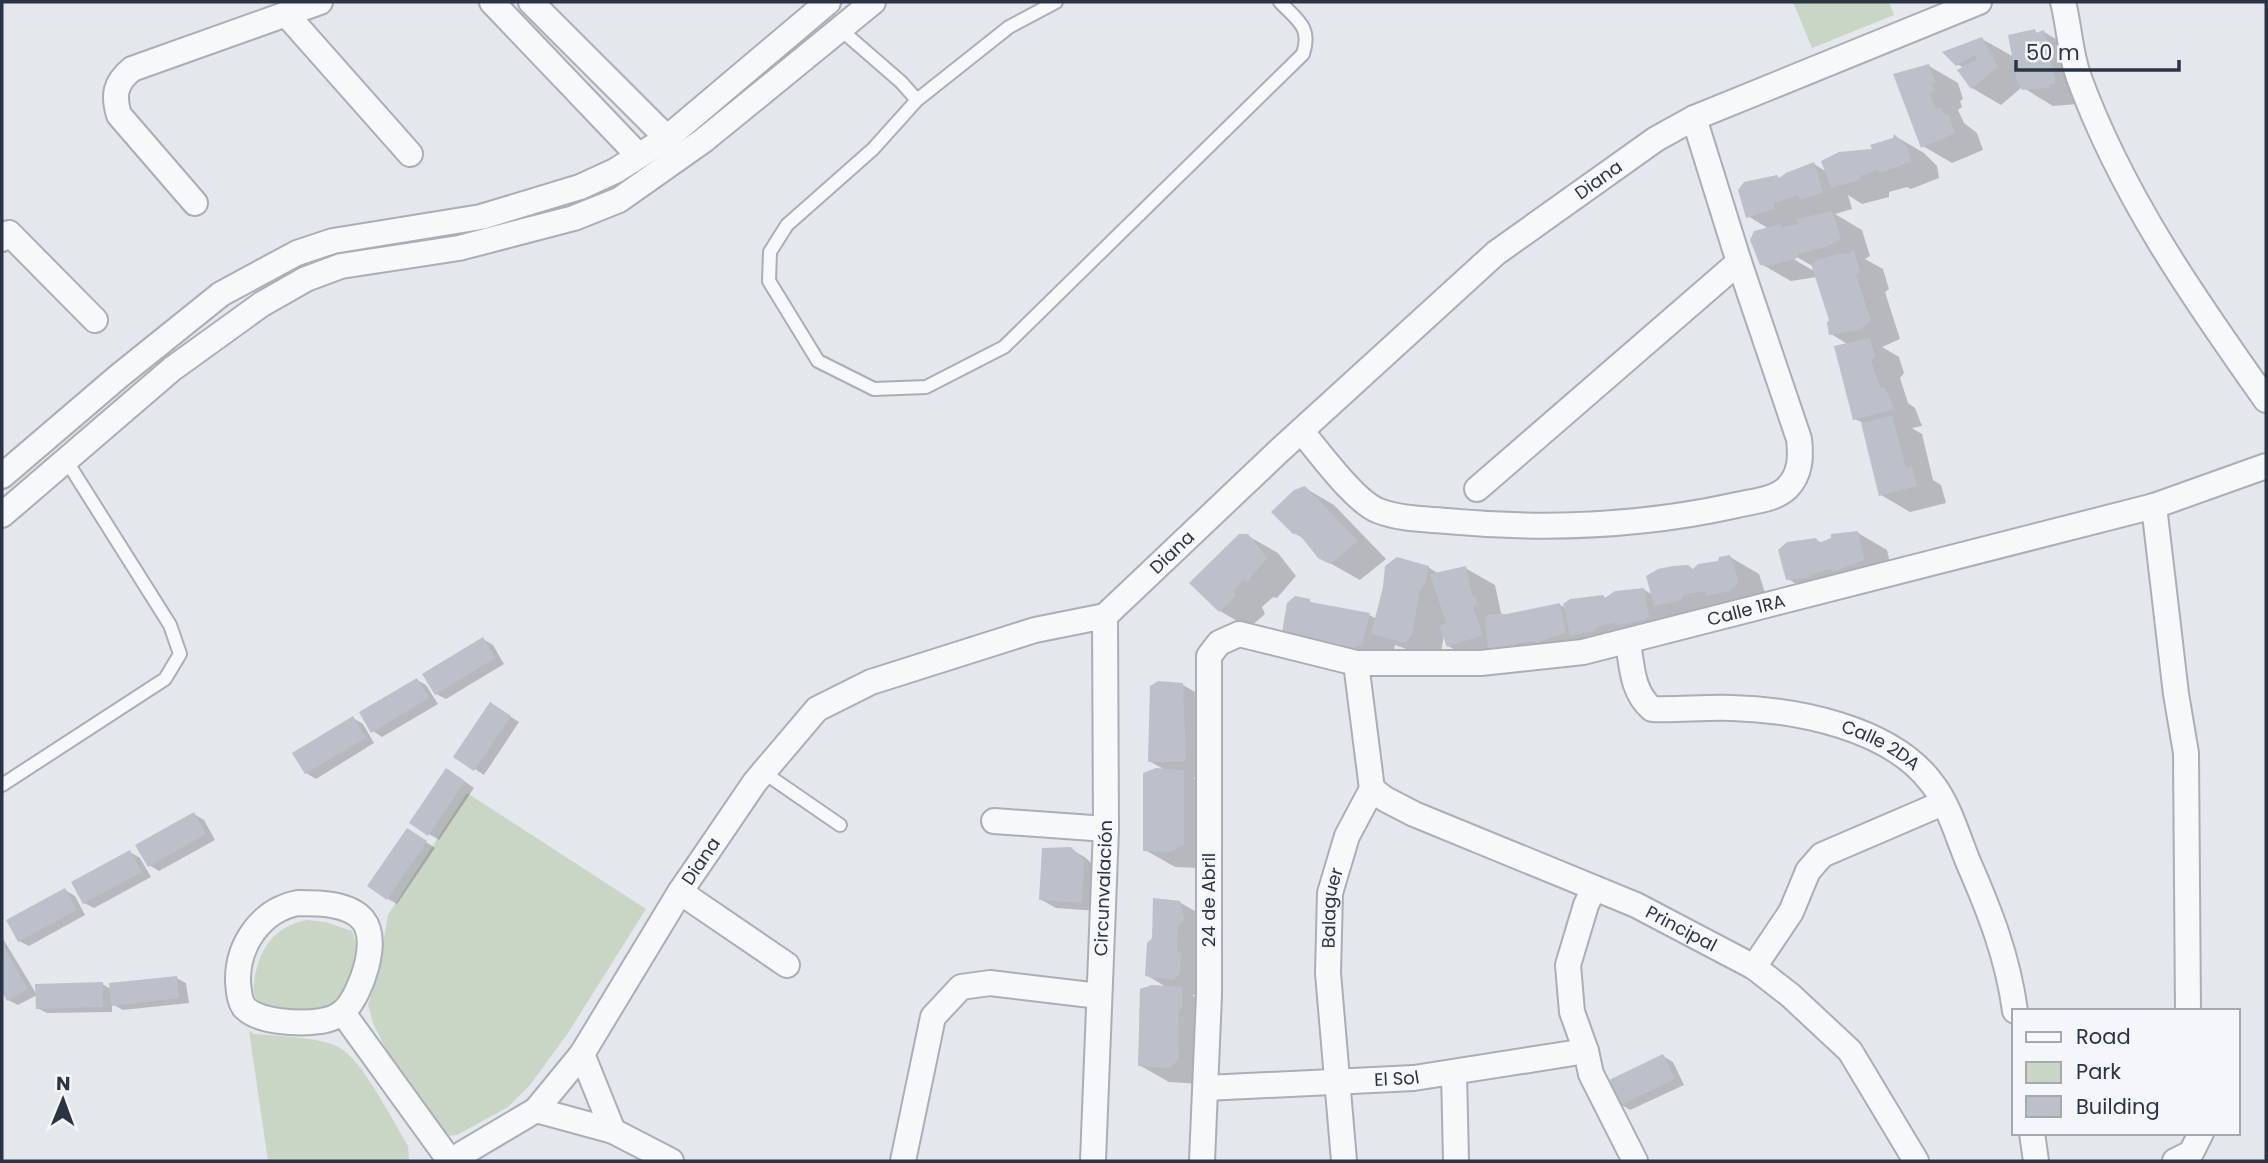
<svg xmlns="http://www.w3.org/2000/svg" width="2268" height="1163" font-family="Poppins,sans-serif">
  <rect width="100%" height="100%" fill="#e4e7ec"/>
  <path fill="#c9d6c5" d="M1793 2H1889L1894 15 1812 48Z
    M467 793 646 909 568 1033 530 1085 508 1107 457 1135 445 1136 393 1064 373 1023 368 1005 379 967 388 915Z
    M307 920 325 922 352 931C358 944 355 953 352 967 350 977 348 989 341 997 327 1013 275 1017 260 1004 248 994 256 970 260 958 269 936 285 924 307 920Z
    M249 1031 254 1034C277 1036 322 1037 340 1048 363 1061 393 1121 408 1146L409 1161H268Z"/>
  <path fill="#0003" fill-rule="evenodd" d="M2034 31 2039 34 2044 32 2073 49 2078 104 2053 106 2022 87 2001 105 1972 88 1964 68 1957 64 1982 39 2014 57Z
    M1929 66 1958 83 1963 99 1960 101 1962 107 1958 110 1964 123 1977 133 1983 150 1952 163 1923 146Z
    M1895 136 1924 153 1937 166 1939 178 1911 189 1907 187 1889 192V197L1862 204 1848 195 1852 209 1835 214 1862 230 1870 256 1865 259 1883 269 1889 289 1885 292 1900 339 1882 347 1899 357 1904 373 1900 378 1908 403 1915 408 1922 426 1912 428 1922 434 1933 480 1941 485 1946 503 1910 512 1881 495 1863 423 1855 419 1849 345 1831 334V320L1817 277 1791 281 1761 264 1769 229 1748 216 1777 177 1781 179 1814 164 1827 172 1874 150 1894 140ZM1790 253 1814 267V271L1788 256Z
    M1305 488 1334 505 1386 559 1360 580 1319 557 1306 540 1294 533Z
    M1858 533 1887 550 1893 577 1817 596 1788 579 1816 540 1822 543Z
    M1248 536 1278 553 1296 576 1277 598 1273 597 1262 607 1265 614 1249 628 1220 611Z
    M1730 557 1759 574 1767 599 1685 622 1674 616 1678 633 1478 663 1448 646 1444 634 1441 652 1435 659 1395 645 1391 661 1313 649 1309 601 1316 605 1369 615 1377 619 1428 567 1439 574 1465 568 1495 585 1501 613 1504 615 1560 605 1566 608 1603 597 1606 599 1643 589 1653 595 1694 570 1720 563Z
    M483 639 493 645 504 664 446 699 436 694Z
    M417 680 426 685 438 704 382 737 373 731Z
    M1183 685 1212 702 1214 778H1193L1213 789 1201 868 1175 867 1145 850 1167 771 1149 761Z
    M500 710 519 722 484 775 475 769Z
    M353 718 363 724 374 743 316 779 306 773Z
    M457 776 474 788 439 840 429 834Z
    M194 814 204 820 215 840 159 871 149 865Z
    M417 836 435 848 397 904 388 899Z
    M1071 849 1086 858 1098 870 1097 911 1056 908 1040 899Z
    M130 852 140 858 151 877 94 908 84 903Z
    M65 890 75 896 85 915 29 946 19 941Z
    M1179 902 1209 919 1203 996 1192 995 1211 1006 1200 1084 1169 1082 1139 1065 1168 988 1146 975Z
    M2 937 37 995 18 1005 8 1000 2 988Z
    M176 978 186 983 189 1003 123 1010 112 1004V1012L47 1013 37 1008 102 984 111 989Z
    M1663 1056 1673 1062 1684 1085 1630 1110 1620 1104Z"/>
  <path fill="#bbc0ca" d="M2035 29 2036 33 2044 30 2056 83 2049 85V88L2022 90 2017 82 2008 35Z
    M1982 37 1998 67 1971 89 1957 70 1977 59 1975 55 1956 66 1942 52Z
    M1929 64 1935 82 1932 84 1934 90 1929 93 1936 108H1941L1944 115 1948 114 1955 133 1921 148 1893 74Z
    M1894 134 1908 148 1911 162 1880 173 1878 170 1860 176V180L1831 188 1821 161 1839 152 1872 149 1870 145 1893 138Z
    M1814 162 1823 192 1800 200 1798 195 1774 203 1775 209 1746 218 1738 190 1744 182 1777 175 1779 178 1786 173Z
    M1832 211 1841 239 1826 247 1799 254 1796 259 1768 266 1760 265 1750 240 1754 231 1781 224 1782 227 1798 224 1797 219Z
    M1854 250 1860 272 1856 275 1871 321 1859 330 1829 335 1827 323 1829 320 1811 264 1820 259 1843 253 1848 254Z
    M1870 338 1875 356 1871 361 1880 387 1886 389 1894 409 1853 420 1834 346Z
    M1892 415 1906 468 1912 466 1917 486 1879 496 1861 423Z
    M1305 486 1358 541 1330 564 1318 558 1299 534H1293L1271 512 1294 490Z
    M1858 531 1864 560 1833 572 1831 569 1812 574 1808 578 1786 580 1778 550 1787 542 1816 538 1819 543 1831 538V534Z
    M1239 534H1248L1267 558 1247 582 1243 581 1233 590 1236 596 1219 612 1189 583Z
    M1730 555 1739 582 1730 591 1706 596V591L1685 594 1679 601 1654 606 1646 576 1658 569 1673 566 1688 565 1693 569 1698 564 1718 561 1719 557Z
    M1397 557 1429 566 1425 584 1420 590 1412 635 1405 643 1371 634 1383 587 1385 566Z
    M1466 566 1472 596 1475 595 1477 604 1473 607 1483 635 1447 647 1439 626 1446 623 1430 574Z
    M1644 588 1649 616 1645 620 1619 625 1615 623 1599 626 1594 631 1570 636 1563 604 1570 599 1603 595 1605 598 1615 591Z
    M1295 596 1310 599V602L1370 613 1362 645 1350 649 1282 633 1287 603Z
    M1560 603 1566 633 1536 643 1534 641 1518 643 1513 647 1488 651 1485 618 1488 614H1507Z
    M483 637 495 658 435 695 422 674Z
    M417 678 429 698 371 733 359 712Z
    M1158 681 1183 683 1186 758 1184 762H1148L1150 686Z
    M490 702 511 716 474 771 453 757Z
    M353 716 366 738 305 774 292 753Z
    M446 768 465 781 428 836 409 823Z
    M1156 768 1184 770V845L1171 852 1143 851V773Z
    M194 812 206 834 148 867 135 845Z
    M407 828 427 841 387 900 367 886Z
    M1071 847 1084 860 1082 903 1039 900 1042 848Z
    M130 850 142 872 83 904 71 882Z
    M65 888 77 910 18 942 6 920Z
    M1153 898 1180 901 1184 920 1178 927 1177 952 1181 953 1180 973 1173 980 1145 976 1147 943 1152 938Z
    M2 943 28 989 7 1001 2 992Z
    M177 976 179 998 111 1006 109 983Z
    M103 982V1007L36 1009 35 984Z
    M1152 985 1182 987V1007L1178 1014 1179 1059 1170 1068 1138 1066 1140 989Z
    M1663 1054 1675 1079 1619 1106 1607 1081Z"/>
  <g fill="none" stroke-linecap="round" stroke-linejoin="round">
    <defs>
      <path id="lane" d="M840 29 901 82 917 100 873 149 787 225 770 252 769 281 818 361 874 389 926 387 1004 347 1303 54C1312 27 1297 20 1280 2
        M917 100 1009 27 1056 2
        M763 772 840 825
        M2 785 165 679 180 654 170 625 66 460"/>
      <g id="street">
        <path d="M492 2 638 155"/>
        <path d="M531 2 667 138"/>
        <path d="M2063 2C2069 25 2070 52 2078 75 2121 194 2193 297 2266 400"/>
        <path d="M286 14 410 154"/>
        <path d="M195 203 119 115C113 95 115 83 132 69L320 2"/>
        <path d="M2 239 9 233 95 320"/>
        <path d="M1302 432C1320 453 1355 502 1379 511 1400 519 1425 519 1447 521 1543 530 1643 526 1737 505 1754 501 1774 500 1787 488 1801 474 1801 456 1799 439L1739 262 1694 118"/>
        <path d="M2 476 119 376 221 294 297 253 333 241 481 217 580 187 615 171 667 138 828 2"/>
        <path d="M1477 489 1739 262"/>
        <path d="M2154 506 2176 694 2186 753 2188 1011"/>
        <path d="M2 515 172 369 262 304 306 279 341 266 459 248 574 218 619 200 704 140 873 2"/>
        <path id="s1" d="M1628 642C1632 667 1632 692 1652 709 1678 710 1705 707 1732 708 1796 710 1889 727 1931 782 1949 804 1958 838 1969 864 1990 912 2008 958 2015 1011"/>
        <path id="s2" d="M1372 789 1385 799 1414 814 1636 905 1754 967 1790 995 1850 1051 1916 1161"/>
        <path d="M994 821 1106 829"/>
        <path d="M1594 888 1586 905 1568 965 1572 1012 1586 1051 1591 1074 1635 1161"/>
        <path d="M680 892 787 965"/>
        <path d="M298 903C318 903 349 903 363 920 380 941 361 993 345 1010 339 1016 329 1020 321 1021 301 1024 258 1023 244 1007 239 1000 239 991 238 982 237 945 261 910 298 903Z"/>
        <path d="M1754 967 1791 912 1808 871 1822 855 1943 803"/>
        <path d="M343 1013 450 1161"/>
        <path d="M582 1054 613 1131"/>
        <path d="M1454 1073 1456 1161"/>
        <path id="s3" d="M1206 1088 1414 1078 1586 1051"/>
        <path d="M536 1110 613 1131 671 1161"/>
        <path d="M2032 1133 2036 1161"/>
        <path id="s4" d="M450 1161 536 1110 582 1054 680 892 704 857 755 782 817 709 871 682 1035 630 1105 616 1280 450 1496 253 1656 139 1694 118 1979 2"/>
        <path d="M903 1161 933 1017 961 987 990 983 1099 996"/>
        <path id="s5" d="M1093 1161 1106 829 1105 616"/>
        <path id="s6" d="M1202 1161 1209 995V656L1219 643 1239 634 1356 663H1481L1583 652 2154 506 2266 466"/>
        <path id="s7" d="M1344 1161 1328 973 1330 893 1347 836 1372 789 1356 663"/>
        <path d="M2175 1161 2191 1153 2201 1133"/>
      </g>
    </defs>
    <use href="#lane" stroke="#a9aeb7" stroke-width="16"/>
    <use href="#street" stroke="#a9aeb7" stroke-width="28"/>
    <use href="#lane" stroke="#f7f8fa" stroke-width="12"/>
    <use href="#street" stroke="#f7f8fa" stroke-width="24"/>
  </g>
  <g text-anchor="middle" stroke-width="5" stroke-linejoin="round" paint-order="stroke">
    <g font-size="18" fill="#2b3445" stroke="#f4f6f9">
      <text dy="6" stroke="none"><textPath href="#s4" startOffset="1554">Diana</textPath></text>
      <text dy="6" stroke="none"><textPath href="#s4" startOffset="987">Diana</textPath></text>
      <text dy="6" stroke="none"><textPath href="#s6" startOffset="1060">Calle 1RA</textPath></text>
      <text dy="6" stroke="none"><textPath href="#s1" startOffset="308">Calle 2DA</textPath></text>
      <text dy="6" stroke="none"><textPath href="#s4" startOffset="399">Diana</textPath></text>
      <text dy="6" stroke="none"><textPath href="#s5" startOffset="273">Circunvalación</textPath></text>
      <text transform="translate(1209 900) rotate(-90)" y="6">24 de Abril</text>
      <text dy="6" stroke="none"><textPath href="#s7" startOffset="254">Balaguer</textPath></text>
      <text dy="6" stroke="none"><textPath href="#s2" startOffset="340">Principal</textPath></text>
      <text dy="6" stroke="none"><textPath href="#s3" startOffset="191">El Sol</textPath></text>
    </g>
  </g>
  <rect width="2268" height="1163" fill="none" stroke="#2b3445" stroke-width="7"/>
  <rect x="2012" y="1009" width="228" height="126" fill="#f4f6f9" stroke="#a4a8b1" stroke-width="2"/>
  <rect x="2026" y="1032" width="35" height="10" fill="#f7f8fa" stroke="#a4a8b1" stroke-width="2"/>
  <text x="2076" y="1044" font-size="21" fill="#2b3445">Road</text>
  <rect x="2026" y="1062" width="35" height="21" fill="#c9d6c5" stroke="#a4a8b1" stroke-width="2"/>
  <text x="2076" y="1079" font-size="21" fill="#2b3445">Park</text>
  <rect x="2026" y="1096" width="35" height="21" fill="#bbc0ca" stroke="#a4a8b1" stroke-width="2"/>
  <text x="2076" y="1114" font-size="21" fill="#2b3445">Building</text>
  <g transform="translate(63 1100) rotate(1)" stroke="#f4f6f9" stroke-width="5" paint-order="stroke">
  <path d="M0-5L12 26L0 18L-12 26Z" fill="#2b3445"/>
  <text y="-10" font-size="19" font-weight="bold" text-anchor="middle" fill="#2b3445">N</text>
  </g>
  <path d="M2016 60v10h163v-10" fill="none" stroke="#2b3445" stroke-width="3.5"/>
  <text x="2026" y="60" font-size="21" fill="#2b3445" stroke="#f4f6f9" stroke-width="5" paint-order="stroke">50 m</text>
</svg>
